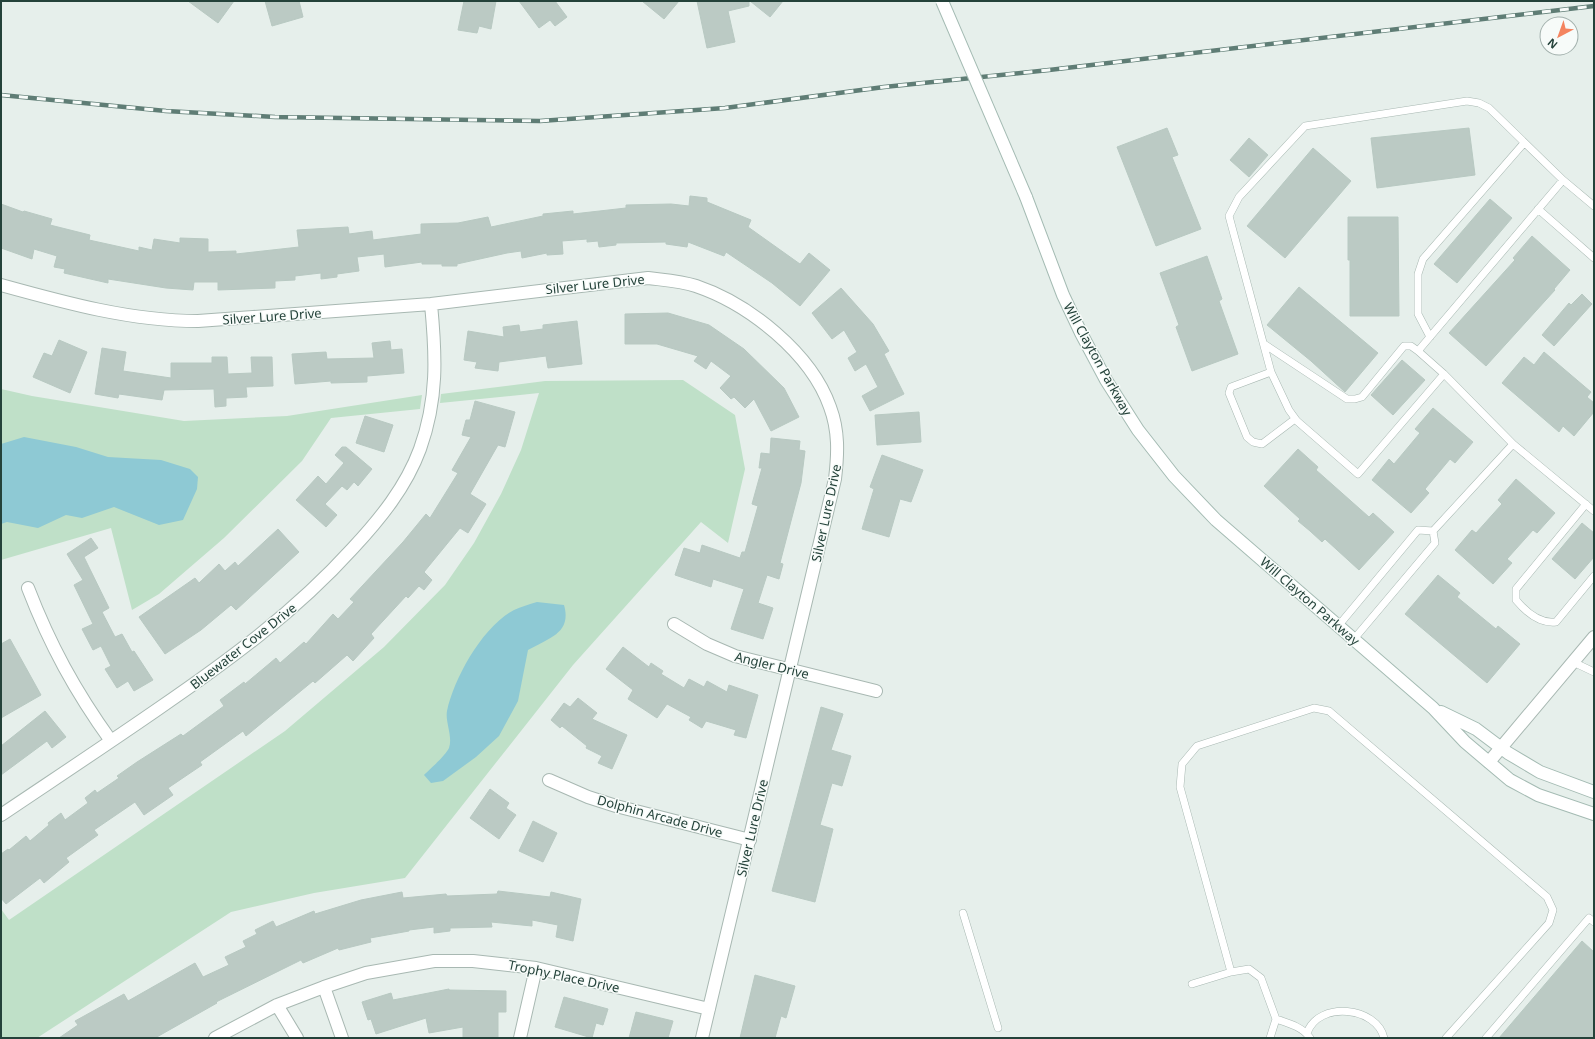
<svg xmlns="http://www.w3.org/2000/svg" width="1595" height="1039" font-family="'Noto Sans',sans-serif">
  <rect width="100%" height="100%" fill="#e6efeb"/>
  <path fill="#bfe0c8" d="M683 380 735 415 745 469 728 543 701 522 573 665 405 878 314 893 231 912 37 1038H1V909L9 920 285 731 384 647 445 585 474 543 501 494 521 450 539 393 440 403 441 394 545 381Z
    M1 389 32 396 184 421 287 416 422 395 420 409 331 418 302 461 224 538 159 594 132 610 111 528 1 560Z"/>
  <path fill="#8ec9d4" d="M24 437 76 447 108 457 161 460 190 469 198 477 197 489 183 520 159 525 114 507 82 518 66 515 38 528 7 522 1 524V444Z
    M537 602 564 605C572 633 549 638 528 650L518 701 499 736 476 757 443 781 431 783 424 775C430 769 446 755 449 748 453 736 445 722 447 711 454 678 483 626 514 610 521 607 529 604 537 602Z"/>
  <path fill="#bbcac4" stroke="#b8c9c2" d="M188 1H234L218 23Z
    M265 1H299L303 17 272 26Z
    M464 1H496L491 29 479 26 477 33 458 30Z
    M519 1H555L567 17 555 26 550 20 539 28Z
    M642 1H679L664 19Z
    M697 1H749V6L728 11 735 42 707 48Z
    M750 1H783L770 17Z
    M1167 128 1178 155 1172 157 1201 229 1156 246 1117 147Z
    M1469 128 1475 175 1377 188 1371 138Z
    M1249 138 1268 155 1249 177 1230 160Z
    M1313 148 1351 181 1285 258 1247 226Z
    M690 196 707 198V202L751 220 748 227 800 264 809 253 830 270 800 306 772 283 726 252 724 256 688 242 687 247 666 244V242L616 243V245L599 247 598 241 587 242V239L562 241 563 254 547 255V253L522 258 521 251 507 253 457 264V266H442V264H422V262L385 267 384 254 357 257 359 271 337 274V277L321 279V273L295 276V280L275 281V288L218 290V282H194L193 290 166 288 108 279V283L64 273 65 269 54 267 57 256 34 249 32 259 1 248V204L23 212 24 211 52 219 50 225 90 235 89 240 139 251V247L152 250 154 239 180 243V238L208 239V252L236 251V254L299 247 297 230 348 227 349 234 372 231 373 240 421 234V224L458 223 488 217 491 227 543 216V214L573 211V214L626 208V205L671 204 689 206Z
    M1490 199 1512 218 1457 283 1434 264Z
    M1348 217H1398L1399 316H1350V260H1348Z
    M1532 236 1570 270 1554 289 1555 290 1486 366 1449 333 1515 260 1513 258Z
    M1207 256 1222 299 1219 301 1238 354 1192 371 1176 327 1179 325 1160 273Z
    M1299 287 1378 353 1345 392 1311 361 1267 325Z
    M841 288 873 324 889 351 884 354 904 394 870 411 862 396 878 387 866 364 855 371 848 358 857 352 844 330 832 339 812 313Z
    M1582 294 1592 304 1554 346 1542 335 1569 303 1571 305Z
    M668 313 709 325 744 349 784 388 799 417 771 431 754 399 745 408 734 397 731 399 720 388 731 376 711 361 706 369 694 361 698 356 657 344H625V314Z
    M577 321 582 364 548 368 546 356 499 362 498 371 475 368 477 362 464 360 468 331 504 337 503 327 519 325 520 332 543 329V325Z
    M59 340 87 352 70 393 33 377 44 353 52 356Z
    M390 341 391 350 402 349 404 373 367 376V382L331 383V381L295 384 292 354 326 352 327 359 374 358 372 343Z
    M102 348 126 352 123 371 171 378V363H212V357H227L228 374 252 373 251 357H272L273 386 246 387 247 397 226 398V406L215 407 214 389 164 390 162 400 119 394 118 398 95 394Z
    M1544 352 1591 392 1587 397 1594 403V412L1574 436 1563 426 1559 432 1502 383 1524 357 1534 365Z
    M1402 360 1425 380 1393 415 1371 395Z
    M475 401 515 412 505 447 498 445 470 494 486 504 468 533 460 528 424 572 432 580 424 590 419 586 408 598 406 596 371 634 374 638 353 661 347 655 315 683 313 681 246 736 243 731 200 762 202 765 168 788 173 795 144 815 135 802 94 830 98 835 66 858 69 862 44 883 40 878 6 904 1 898V854L8 849 9 850 26 836 30 841 49 825 48 823 61 813 65 820 88 803 85 798 95 790 97 793 119 778 117 776 137 762 181 734 183 736 224 706 220 700 244 682 245 684 276 658 280 663 304 642 306 644 333 614 338 619 354 602 350 599 403 542 426 514 430 518 458 473 452 470 471 437 462 435 466 420H470Z
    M1433 408 1473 442 1455 463 1450 459 1425 489 1429 493 1411 513 1372 480 1389 459 1394 464 1420 433 1415 429Z
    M919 412 921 442 877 445 875 415Z
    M365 416 393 425 384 452 356 443Z
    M771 438 800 441 799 450 805 451 801 483 780 563 783 564 779 579 767 575 758 603 773 608 763 639 731 629 744 589 713 579 711 587 675 575 684 548 700 553 702 545 740 558 742 552H745L758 506 752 504 762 468H759L761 453 770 454Z
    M342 447H346L372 469 358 486 354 482 347 490 342 486 325 504 337 515 326 527 296 500 318 476 326 484 344 463 335 455Z
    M1298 449 1318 467 1316 470 1369 517 1373 513 1394 532 1359 570 1325 539 1322 542 1310 531 1298 521 1300 519 1264 486Z
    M882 455 923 470 911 502 900 499 889 537 862 529 874 489 870 487Z
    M1516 479 1555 513 1537 533 1533 530 1507 559 1512 563 1493 584 1455 550 1472 530 1476 533 1502 504 1498 500Z
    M1582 523 1594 533V557L1575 579 1552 559Z
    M278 529 299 552 236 610 231 605 201 630 165 654 139 617 195 578 199 583 219 564 225 571 235 562 238 566Z
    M91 538 98 548 84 557 109 608 102 612 115 637 122 634 132 652 134 651 153 680 134 691 128 681 117 688 105 669 111 666 101 646 93 650 82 629 93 624 74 585 83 580 67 554Z
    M1438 575 1460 593 1457 597 1496 629 1498 626 1520 644 1487 683 1405 614Z
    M10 639 41 695 1 718V644Z
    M623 647 649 667 651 663 663 671 661 674 684 688 689 679 704 687 707 681 727 692 729 685 758 695 746 738 734 735 736 730 706 721 702 728 689 720 691 717 667 704 657 718 628 699 633 690 606 669Z
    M578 698 597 713 592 719 627 735 612 769 598 763 602 756 586 748 587 746 562 726 560 728 551 720 564 703 570 707Z
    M821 707 843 714 831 750 851 756 842 786 832 783 820 825 833 829 815 902 772 891Z
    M45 711 66 737 52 748 47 741 1 775V746Z
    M490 789 509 803 506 808 516 815 499 839 470 818Z
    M533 821 557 833 543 862 519 851Z
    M498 891 550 897 551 892 581 899 573 941 556 937 558 925 532 920V926L491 922 492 927 450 928V931L434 933V927L409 930V931L370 938 371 942 339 950 338 948 303 963 301 960 216 1002 217 1003 155 1038H59L78 1025 75 1021 124 994 128 1001 195 963 203 977 229 965 225 957 246 947 243 941 257 934 255 930 273 921 276 927 314 911 315 914 361 900 402 892 403 898 446 894 447 896 497 894Z
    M1582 941 1594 952V1038H1499Z
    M755 975 795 986 786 1018 781 1016 775 1038H740Z
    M449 989V990L506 991V1012H498V1038H463V1027L429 1033 426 1018 376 1034 371 1019 368 1020 362 1002 391 993 393 1000Z
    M564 997 608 1009 603 1025 596 1023 592 1038 555 1027Z
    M636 1012 673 1021 668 1038H629Z"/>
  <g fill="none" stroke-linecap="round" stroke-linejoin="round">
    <defs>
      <path id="lane" d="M1594 206 1563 180 1418 351 1444 374 1513 444 1594 511
        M1538 209 1594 258
        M1430 337 1418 314V274L1423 259 1524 143
        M1264 344 1347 399H1355L1362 397 1404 346H1411L1418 351
        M1271 372 1231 387 1229 393 1247 437 1253 442 1262 444 1295 419
        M1444 374 1358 474 1297 421 1289 410 1271 372 1229 216 1239 197 1305 126 1467 101 1479 103 1489 108 1563 180
        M1586 504 1516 589V600C1526 612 1539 624 1556 622L1594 576
        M1433 531 1513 444
        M1339 625 1418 530 1433 531
        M1354 639 1435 543 1433 531
        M1573 662 1594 672
        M963 913 998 1028
        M1231 972 1180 787 1182 764 1197 746 1314 708 1329 711 1547 897 1553 910 1549 923 1446 1038
        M1192 984 1231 972 1249 969 1261 978 1276 1019 1270 1038
        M1276 1019C1288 1023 1303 1027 1310 1038
        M1307 1033C1319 1000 1377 1007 1384 1038
        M1486 1038 1589 918 1594 922"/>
      <path id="street" d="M1 285C66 303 131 321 198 321L431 304 648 278C664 280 681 281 696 286 749 304 811 353 830 407 839 431 838 454 835 479L702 1038
        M28 588C50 645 75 691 111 741
        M674 624 707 644 735 656 876 691
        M1489 762 1594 637
        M549 780 588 797 616 806 750 840
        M1 815C53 780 106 745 158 709 228 661 295 612 353 548 380 519 406 487 420 449 438 399 436 356 431 304
        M324 987 342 1038
        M277 1005 297 1038
        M215 1038 277 1005 324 987 366 973 434 961H473L536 968 709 1009
        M520 1038 536 968"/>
      <path id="secondary" d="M1026 197 1063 295 1081 333 1106 380 1138 430 1174 476 1216 520 1433 708 1465 742 1510 780 1538 795 1594 814
        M1441 712 1476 729 1508 753 1540 772 1594 792"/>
    </defs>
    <use href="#lane" stroke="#a8b8b2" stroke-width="8"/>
    <use href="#street" stroke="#a8b8b2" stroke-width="14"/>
    <use href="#secondary" stroke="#a4bbb3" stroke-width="14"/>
    <use href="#lane" stroke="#fff" stroke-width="7"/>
    <use href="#street" stroke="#fff" stroke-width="12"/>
    <use href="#secondary" stroke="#fff" stroke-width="12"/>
    <defs>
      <path id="rail" d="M1 95 166 111 275 117 540 121 725 108 884 87 1049 70 1594 6"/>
    </defs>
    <use href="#rail" stroke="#5f7d75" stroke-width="4.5"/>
    <use href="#rail" stroke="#f7fbf9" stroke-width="3" stroke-dasharray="9" stroke-linecap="butt"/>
    <defs>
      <path id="secondary-bridge" d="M942 1 1026 197"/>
    </defs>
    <use href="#secondary-bridge" stroke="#a4bbb3" stroke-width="14" stroke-linecap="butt"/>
    <use href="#secondary-bridge" stroke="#fff" stroke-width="12"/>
  </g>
  <g text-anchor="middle" stroke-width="3" stroke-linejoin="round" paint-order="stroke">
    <g font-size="13" fill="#24423a" stroke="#f7fbf9">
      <text transform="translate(595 284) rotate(-6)" y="5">Silver Lure Drive</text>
      <text transform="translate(272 316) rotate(-4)" y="5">Silver Lure Drive</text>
      <text transform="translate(1098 359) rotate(61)" y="5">Will Clayton Parkway</text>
      <text transform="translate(826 513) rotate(-78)" y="5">Silver Lure Drive</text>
      <text transform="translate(1310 601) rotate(41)" y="5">Will Clayton Parkway</text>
      <text transform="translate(243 646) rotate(-38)" y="5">Bluewater Cove Drive</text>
      <text transform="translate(772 665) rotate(14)" y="5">Angler Drive</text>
      <text transform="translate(660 816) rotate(15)" y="5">Dolphin Arcade Drive</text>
      <text transform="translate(752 828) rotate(-77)" y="5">Silver Lure Drive</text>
      <text transform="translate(564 976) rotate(12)" y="5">Trophy Place Drive</text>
    </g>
  </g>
  <rect width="1595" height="1039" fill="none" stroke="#24423a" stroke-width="4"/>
  <g transform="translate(1559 36) rotate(221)"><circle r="19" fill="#f7fbf9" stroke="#a3b1ad"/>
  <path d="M0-3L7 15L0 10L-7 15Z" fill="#f4845f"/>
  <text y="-6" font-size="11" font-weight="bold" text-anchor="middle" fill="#24423a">N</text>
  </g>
</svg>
